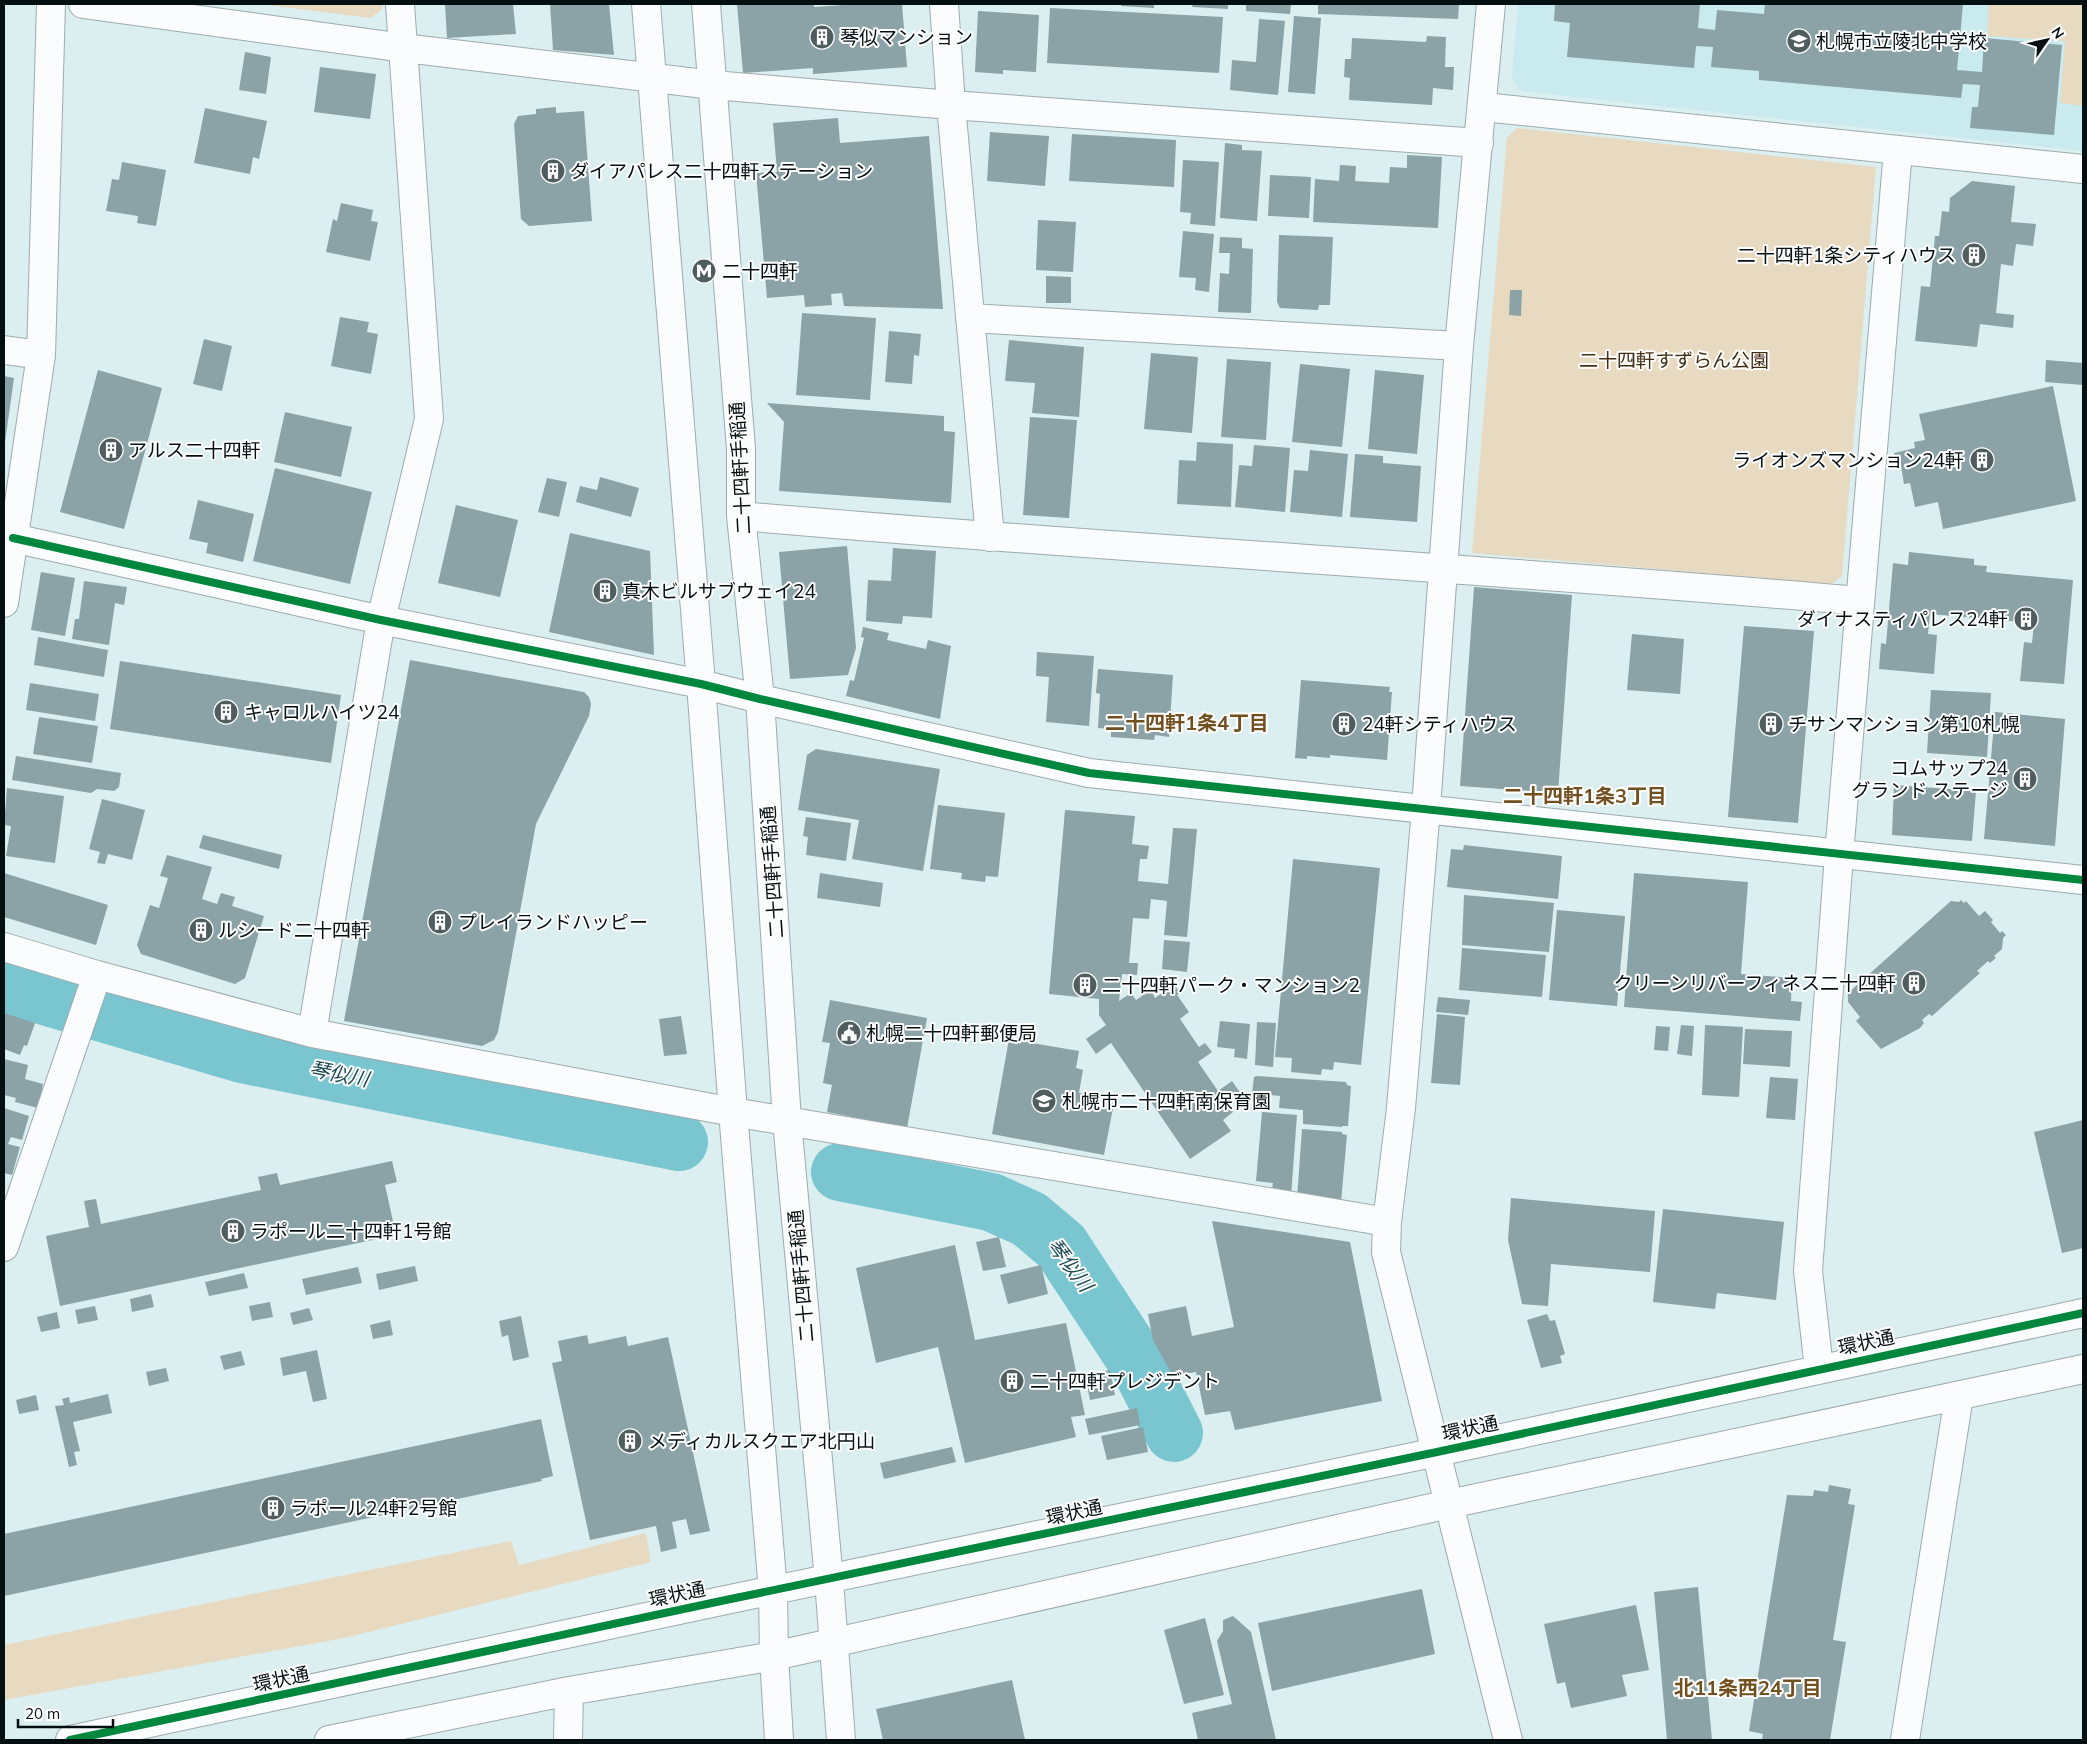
<svg xmlns="http://www.w3.org/2000/svg" width="2087" height="1744" font-family="Mulish,'Noto Sans JP',sans-serif">
  <rect width="100%" height="100%" fill="#dbeef0"/>
  <path fill="#c9eaee" d="M1518 4H2083V151L1520 91 1512 79Z"/>
  <path fill="#e7dac1" d="M260 4H382V9L371 18Z
    M1989 4H2083V106L2060 103 2065 41 1987 36Z
    M1517 128 1876 167 1842 576 1831 584 1472 553 1507 138Z
    M646 1533 651 1562 344 1638 4 1700V1645L511 1541 519 1565Z"/>
  <g fill="none" stroke-linecap="round" stroke-linejoin="round">
    <path stroke="#7ac6d0" stroke-width="58" d="M4 984 242 1054 679 1142
      M840 1172 991 1202 1029 1219 1061 1246 1138 1363 1174 1433"/>
  </g>
  <path fill="#8ba3a6" d="M445 4H513L516 34 447 38Z
    M550 4H609L614 55 553 50Z
    M737 4H814V7L858 4H902L907 67 813 74V68L743 73Z
    M1121 4H1154V8L1121 6Z
    M1193 4H1228V9L1192 7Z
    M1246 4H1291L1290 14 1246 11Z
    M1318 4H1459L1458 19 1318 14Z
    M1555 4H1700L1698 28 1715 30 1717 10 1764 14 1765 4H1963L1957 70 1982 72 1984 38 2062 45 2054 135 1970 128 1972 107H1978L1980 85 1963 84 1961 98 1759 80V71L1711 67 1713 47 1696 46 1694 68 1567 57 1570 23 1554 21Z
    M1050 8 1223 17 1219 73 1047 63Z
    M978 11 1039 15 1036 72 1003 70V74L975 72Z
    M1294 16 1321 18 1315 94 1288 92Z
    M1259 19 1285 21 1278 95 1230 90 1232 60 1256 62Z
    M1427 36 1446 37 1445 67H1454L1453 90 1433 88 1432 105 1349 100 1350 78 1344 77 1345 59H1351L1352 38 1426 42Z
    M245 52 271 57 266 94 239 90Z
    M320 67 376 74 370 119 314 112Z
    M556 107V113L584 111 592 221 529 226 521 219 514 124 518 116 536 114V109Z
    M205 108 267 121 259 159 253 157 250 174 194 163Z
    M838 118 840 143 929 136 943 309 844 306 842 293 831 294 832 305 805 307 804 295 767 298 756 173 777 172 773 123Z
    M990 132 1049 136 1045 186 987 181Z
    M1072 134 1176 140 1174 187 1069 181Z
    M1225 143 1242 145V150L1262 151 1257 221 1220 218Z
    M1407 155 1442 157 1438 228 1313 222 1315 179 1339 181 1340 165 1356 166 1355 181 1389 183 1390 167 1407 168Z
    M1183 160 1219 162 1215 226 1190 224 1191 213 1180 212Z
    M122 162 166 170 156 226 137 223 138 216 106 211 112 179 119 180Z
    M1270 175 1311 177 1309 218 1268 216Z
    M1972 181 2015 186 2011 222 2036 224 2033 246 2016 244 2013 266 2001 264 1996 313 2014 315 2013 328 1980 324 1977 347 1915 341 1921 286 1930 287 1935 236H1939L1942 211 1949 212 1950 198Z
    M341 203 373 210 371 221 378 222 370 261 326 252 333 219 337 221Z
    M1038 220 1076 222 1073 272 1036 270Z
    M1183 231 1214 234 1209 292 1195 290 1196 278 1179 277Z
    M1279 235 1333 237 1330 305H1319L1318 310 1280 308 1277 302Z
    M1220 237 1242 238V248L1253 249 1251 313 1218 312 1220 273 1229 274 1230 253H1219Z
    M1046 276 1071 277V303H1046Z
    M1510 290H1522L1521 316 1509 315Z
    M802 313 876 318 870 400 796 395Z
    M340 317 369 322 367 332 378 334 371 374 331 366Z
    M889 331 921 334 919 356 914 355 912 384 885 382Z
    M204 339 232 346 222 391 193 384Z
    M1009 340 1084 347 1079 417 1032 413 1035 383 1005 381Z
    M1151 353 1198 357 1192 433 1144 429Z
    M1227 359 1271 362 1266 440 1221 437Z
    M2046 360 2083 363V385L2045 382Z
    M1300 364 1350 369 1342 447 1292 442Z
    M98 370 162 388 124 529 60 512Z
    M1375 370 1424 375 1417 454 1368 449Z
    M4 376 14 378 5 442H4Z
    M2053 386 2076 501 1943 529 1938 502 1915 507 1910 483 1904 484 1901 466 1897 467 1894 453 1915 448 1914 442 1925 440 1919 414Z
    M767 403 944 416V431L955 432 951 503 779 491 784 422Z
    M285 412 352 427 341 477 274 462Z
    M1030 417 1077 420 1069 518 1023 515Z
    M1197 442 1233 444 1231 507 1177 504 1179 460 1196 461Z
    M1254 445 1290 448 1285 512 1235 507 1239 465 1252 466Z
    M1310 450 1348 454 1342 517 1290 512 1294 470 1308 471Z
    M1355 454 1383 456V463L1421 466 1417 522 1350 517Z
    M275 468 372 492 350 584 253 561Z
    M600 477 639 488 631 517 576 502 580 486 597 490Z
    M547 478 567 482 559 517 538 512Z
    M198 500 254 514 243 562 206 553 208 543 189 539Z
    M456 505 518 520 500 597 438 583Z
    M570 533 650 551 654 655 549 632Z
    M847 546 856 648 848 675 790 679 779 552Z
    M893 548 936 551 932 618 903 616 902 624 866 621 868 580 891 581Z
    M1909 552 1974 559V565L1987 566 1986 572 2073 580 2064 684 2020 681 2024 642 2032 643 2034 623 1930 614 1928 634 1937 635 1934 674 1879 669 1881 643 1886 644 1893 563 1908 565Z
    M41 572 75 578 65 636 31 630Z
    M84 581 127 587 124 605 115 603 109 645 72 639 75 619H79Z
    M1474 587 1572 595 1558 793 1460 786Z
    M1744 626 1814 631 1798 823 1728 817Z
    M863 627 889 633 887 640 926 649 928 640 951 646 940 719 846 696 850 680 854 681 864 638 861 637Z
    M1632 634 1684 639 1680 694 1627 690Z
    M38 637 108 650 104 677 34 665Z
    M1037 652 1094 656 1089 726 1046 722 1049 677 1036 676Z
    M410 660 584 692 589 697 591 704 589 716 536 824 498 1032 494 1040 482 1046 344 1021Z
    M120 661 341 695 331 763 110 729Z
    M1098 669 1173 675 1169 737 1155 735 1154 740 1111 737V729L1098 728 1100 694 1096 693Z
    M1301 680 1390 687 1389 692H1392L1387 760 1330 755V758L1307 756V759L1295 758Z
    M30 683 99 694 95 721 26 710Z
    M1931 690 1991 693 1987 757 1927 753Z
    M1995 712 2065 719 2055 846 1984 839Z
    M39 717 98 726 92 763 33 754Z
    M816 749 940 769 923 871 852 859 859 820 798 810 807 755Z
    M16 756 121 773 119 787 114 791 97 789 91 793 12 780Z
    M1894 785 1976 791 1972 841 1892 835Z
    M7 788 64 796 55 863 6 856 11 826 4 825Z
    M102 799 145 810 132 860 108 854 105 864 97 863 100 852 89 849Z
    M938 805 1005 813 998 877 986 876 985 882 961 879 962 873 930 869Z
    M1065 810 1135 816 1132 844 1149 846 1147 859H1140L1138 881 1168 884 1173 828 1197 829 1187 937 1164 935 1167 901 1151 899 1149 919 1133 918 1129 963H1138L1137 975 1122 974 1119 1001 1131 993 1136 1000 1151 990 1155 998 1162 993 1160 989 1172 981 1180 993 1177 995 1189 1012 1180 1019 1199 1047 1205 1043 1212 1052 1198 1062 1218 1091 1232 1081 1241 1094 1227 1103 1233 1112 1223 1120 1231 1131 1190 1159 1111 1043 1096 1054 1086 1039 1106 1025 1099 1015V999L1049 994Z
    M806 817 851 823 846 861 806 855 808 837 803 836Z
    M203 835 282 855 279 869 199 848Z
    M1464 845 1562 856 1558 899 1447 887 1451 849 1463 850Z
    M167 855 212 867 202 899 217 904 221 893 235 897 232 906 264 916 245 978 235 984 141 954 137 945 150 905 159 908 168 878 160 876Z
    M1293 859 1380 868 1361 1065 1334 1062 1333 1070 1322 1069 1321 1075 1291 1072 1292 1058 1275 1057Z
    M4 873 108 905 96 945 4 917Z
    M820 873 883 883 880 907 817 898Z
    M1634 873 1748 882 1741 974 1792 978 1791 1001 1802 1002 1800 1021 1624 1007Z
    M1464 895 1554 903 1549 952 1462 945Z
    M1961 900 1964 903 1966 901 1979 916 1985 911 1993 920 1991 922 2000 933 2002 931 2006 935 2003 938 2002 949 1994 956 1996 958 1990 963 1988 961 1977 971 1980 973 1932 1016 1929 1014 1922 1020 1924 1023 1920 1028 1881 1049 1856 1021 1860 1017 1848 1002V993L1951 901 1959 902Z
    M1557 910 1625 916 1617 1006 1549 1000Z
    M1164 940 1190 942 1187 972 1162 969Z
    M1462 948 1546 955 1542 997 1459 990Z
    M1438 997 1470 1000 1468 1015 1436 1012Z
    M830 1000 927 1018 907 1128 827 1112 832 1085 823 1083 830 1043 822 1042Z
    M4 1013 35 1023 27 1046 24 1045 20 1055 4 1049Z
    M1437 1014 1465 1017 1460 1085 1431 1083Z
    M681 1016 687 1054 664 1056 659 1019Z
    M1220 1021 1250 1024 1247 1059 1234 1057 1235 1049 1217 1047Z
    M1257 1022 1276 1023 1273 1067 1255 1065Z
    M1681 1025 1694 1026 1692 1056 1677 1054Z
    M1705 1025 1743 1027 1739 1097 1702 1095Z
    M1656 1026 1670 1027 1668 1051 1654 1050Z
    M1745 1029 1792 1031 1790 1067 1743 1064Z
    M1009 1039 1079 1051 1076 1068 1083 1070 1079 1093 1096 1096V1100L1114 1103 1104 1155 992 1134Z
    M4 1059 28 1065 25 1079 43 1084 38 1108 15 1102 16 1098 4 1095Z
    M1257 1076 1346 1082 1347 1085 1351 1086 1348 1126H1342V1127L1303 1124V1110L1279 1108 1280 1096 1252 1093 1254 1077Z
    M1770 1077 1798 1079 1795 1120 1766 1118Z
    M4 1108 29 1116 22 1140 11 1137 8 1144 20 1147 12 1175 4 1173Z
    M1262 1112 1297 1115 1291 1196 1271 1195 1273 1183 1256 1181Z
    M2083 1120V1248L2062 1253 2034 1132Z
    M1302 1129 1342 1132V1134L1347 1135 1341 1202 1297 1198Z
    M392 1161 397 1182 385 1185 396 1235 60 1306 46 1236 89 1227 84 1201 96 1199 101 1224 261 1190 258 1177 277 1173 280 1185Z
    M1511 1198 1655 1211 1650 1272 1551 1264 1548 1306 1522 1304 1508 1240Z
    M1663 1209 1784 1222 1776 1300 1717 1293 1715 1309 1653 1302Z
    M1212 1221 1350 1242 1382 1401 1235 1430 1230 1411 1205 1415 1196 1372 1173 1376 1153 1340 1148 1314 1186 1306 1192 1336 1234 1327Z
    M999 1237 1006 1267 983 1271 976 1242Z
    M955 1245 975 1340 1066 1323 1085 1415 1071 1417 1076 1437 965 1463 938 1347 876 1363 856 1268Z
    M1041 1265 1048 1294 1008 1304 1000 1275Z
    M415 1266 418 1281 379 1290 376 1274Z
    M358 1267 362 1283 306 1295 302 1279Z
    M244 1273 248 1288 209 1296 205 1282Z
    M151 1294 154 1307 132 1312 130 1299Z
    M270 1302 273 1317 252 1321 249 1306Z
    M95 1306 98 1320 78 1324 75 1310Z
    M309 1308 313 1320 293 1325 290 1313Z
    M57 1312 60 1328 41 1332 37 1317Z
    M1547 1314 1550 1321 1555 1320 1565 1354 1560 1356 1562 1363 1541 1368 1527 1320Z
    M521 1316 529 1357 513 1361 508 1335 502 1337 499 1321Z
    M390 1320 393 1335 373 1339 370 1325Z
    M587 1335 589 1344 626 1336 628 1346 668 1337 710 1531 690 1535 686 1519 672 1522 677 1548 661 1552 656 1526 590 1540 552 1363 562 1361 558 1341Z
    M317 1350 327 1399 313 1402 306 1371 283 1376 280 1358Z
    M241 1351 245 1365 224 1370 220 1356Z
    M166 1368 169 1381 149 1386 146 1372Z
    M1110 1370 1115 1395 1090 1400 1085 1375Z
    M108 1394 112 1413 73 1422 80 1451 74 1452 77 1465 69 1467 55 1406 64 1405 62 1399 69 1397 70 1403Z
    M36 1395 39 1410 19 1414 16 1400Z
    M1137 1408 1140 1425 1089 1435 1085 1419Z
    M541 1419 553 1476 541 1479 542 1481 4 1596V1534Z
    M1143 1427 1148 1452 1107 1460 1101 1436Z
    M952 1447 956 1462 884 1479 880 1463Z
    M1829 1485 1851 1489 1848 1504 1855 1505 1833 1640 1846 1642 1830 1740H1762L1763 1734 1749 1731 1787 1495 1813 1496 1814 1490 1828 1492Z
    M1698 1587 1712 1740H1667L1654 1592Z
    M1422 1589 1435 1654 1272 1691 1258 1623Z
    M1636 1605 1649 1670 1622 1675 1627 1696 1571 1708 1565 1682 1557 1684 1544 1624Z
    M1233 1616 1251 1632 1276 1740H1198L1192 1713 1232 1704 1217 1641 1223 1631V1620Z
    M1205 1618 1224 1695 1184 1704 1164 1630Z
    M1012 1680 1025 1740H883L876 1709Z"/>
  <g fill="none" stroke-linecap="round" stroke-linejoin="round">
    <defs>
      <path id="minor" d="M83 4 404 48 713 85 951 105 1479 143
        M646 4 701 684 733 1112 773 1591 774 1656 779 1740
        M706 4 741 449V516L760 699 787 1121 829 1580 841 1740
        M944 4 951 105 990 537
        M1491 4 1459 346 1426 808 1401 1108 1387 1222 1386 1252 1508 1740
        M1483 107 2083 169
        M970 318 1459 346
        M4 350 41 355
        M741 516C1114 549 1487 568 1860 601
        M13 538 381 620 701 684 760 699 1089 773 2083 880
        M4 603 41 355 51 4
        M4 947 97 975 312 1033 733 1112 1387 1222
        M312 1033 381 620 429 419 400 4
        M4 1247 97 975
        M1819 1369 1808 1271 1839 855 1898 150
        M70 1740 721 1601 1437 1452 2083 1313
        M329 1740 569 1691 774 1656 1449 1504 2083 1369
        M568 1740 569 1691
        M1905 1740 1959 1396"/>
    </defs>
    <use href="#minor" stroke="#9dabad" stroke-width="30"/>
    <use href="#minor" stroke="#fafcfd" stroke-width="28"/>
    <defs>
      <path id="cycleway" d="M13 538 381 620 701 684 760 699 1089 773 2083 880
        M70 1740 721 1601 1437 1452 2083 1313"/>
    </defs>
    <use href="#cycleway" stroke="#fff" stroke-width="11"/>
    <use href="#cycleway" stroke="#00873e" stroke-width="8"/>
  </g>
  <defs>
    <symbol id="building-disc" viewBox="-11 -11 22 22"><circle r="9.5" fill="#4f5d5f" stroke="#fff"/><path d="M-4-6H4V6H1V3H-1V6H-4ZM-2.5-4.3h1.7v1.8h-1.7ZM.8-4.3h1.7v1.8H.8ZM-2.5-1h1.7V.8h-1.7ZM.8-1h1.7V.8H.8Z" fill="#fff"/></symbol>
    <symbol id="school-disc" viewBox="-11 -11 22 22"><circle r="9.5" fill="#4f5d5f" stroke="#fff"/><path d="M0-5L7-2L0 1L-7-2ZM-4 1L0 2.5L4 1V4Q0 6-4 4Z" fill="#fff"/></symbol>
    <symbol id="metro-disc" viewBox="-11 -11 22 22"><circle r="9.5" fill="#4f5d5f" stroke="#fff"/><path d="M-5.5 5V-5H-3L0 0L3-5H5.5V5H3V-.5L0 4L-3-.5V5Z" fill="#fff"/></symbol>
    <symbol id="civic-disc" viewBox="-11 -11 22 22"><circle r="9.5" fill="#4f5d5f" stroke="#fff"/><path d="M-.6-6.5H3V-4.5H.6V-3L4-1V1h2V6H-6V1h2V-1L-.6-3ZM-1.2 2.5V6h2.4V2.5Z" fill="#fff"/></symbol>
  </defs>
  <g fill-rule="evenodd">
    <use href="#building-disc" x="808" y="23" width="28" height="28"/>
    <use href="#school-disc" x="1785" y="27" width="28" height="28"/>
    <use href="#building-disc" x="539" y="157" width="28" height="28"/>
    <use href="#building-disc" x="1960" y="241" width="28" height="28"/>
    <use href="#metro-disc" x="690" y="257" width="28" height="28"/>
    <use href="#building-disc" x="97" y="436" width="28" height="28"/>
    <use href="#building-disc" x="1968" y="446" width="28" height="28"/>
    <use href="#building-disc" x="591" y="577" width="28" height="28"/>
    <use href="#building-disc" x="2012" y="605" width="28" height="28"/>
    <use href="#building-disc" x="212" y="698" width="28" height="28"/>
    <use href="#building-disc" x="1330" y="710" width="28" height="28"/>
    <use href="#building-disc" x="1757" y="710" width="28" height="28"/>
    <use href="#building-disc" x="2011" y="765" width="28" height="28"/>
    <use href="#building-disc" x="426" y="908" width="28" height="28"/>
    <use href="#building-disc" x="187" y="916" width="28" height="28"/>
    <use href="#building-disc" x="1900" y="969" width="28" height="28"/>
    <use href="#building-disc" x="1071" y="971" width="28" height="28"/>
    <use href="#civic-disc" x="835" y="1019" width="28" height="28"/>
    <use href="#school-disc" x="1030" y="1087" width="28" height="28"/>
    <use href="#building-disc" x="219" y="1217" width="28" height="28"/>
    <use href="#building-disc" x="998" y="1367" width="28" height="28"/>
    <use href="#building-disc" x="616" y="1427" width="28" height="28"/>
    <use href="#building-disc" x="259" y="1494" width="28" height="28"/>
  </g>
  <g text-anchor="middle" stroke-width="4" stroke-linejoin="round" paint-order="stroke">
    <g font-size="19" fill="#040f11" stroke="#fff" text-anchor="start">
      <text x="840" y="44">琴似マンション</text>
      <text x="1816" y="48">札幌市立陵北中学校</text>
      <text x="570" y="178">ダイアパレス二十四軒ステーション</text>
      <text x="1956" y="262" text-anchor="end">二十四軒1条シティハウス</text>
      <text x="722" y="278">二十四軒</text>
      <text x="128" y="457">アルス二十四軒</text>
      <text x="1964" y="467" text-anchor="end">ライオンズマンション24軒</text>
      <text x="622" y="598">真木ビルサブウェイ24</text>
      <text x="2008" y="626" text-anchor="end">ダイナスティパレス24軒</text>
      <text x="244" y="719">キャロルハイツ24</text>
      <text x="1362" y="731">24軒シティハウス</text>
      <text x="1788" y="731">チサンマンション第10札幌</text>
      <text x="2008" y="775" text-anchor="end">コムサップ24<tspan x="2008" dy="22">グランド ステージ</tspan></text>
      <text x="458" y="929">プレイランドハッピー</text>
      <text x="218" y="937">ルシード二十四軒</text>
      <text x="1896" y="990" text-anchor="end">クリーンリバーフィネス二十四軒</text>
      <text x="1102" y="992">二十四軒パーク・マンション2</text>
      <text x="866" y="1040">札幌二十四軒郵便局</text>
      <text x="1062" y="1108">札幌市二十四軒南保育園</text>
      <text x="250" y="1238">ラポール二十四軒1号館</text>
      <text x="1030" y="1388">二十四軒プレジデント</text>
      <text x="648" y="1448">メディカルスクエア北円山</text>
      <text x="290" y="1515">ラポール24軒2号館</text>
    </g>
    <g font-size="19" fill="#422d13" stroke="#fff">
      <text x="1674" y="367">二十四軒すずらん公園</text>
    </g>
    <g font-size="19" fill="#040f11" stroke="#fff">
      <text transform="translate(740 468) rotate(-93)" y="7">二十四軒手稲通</text>
      <text transform="translate(772 872) rotate(-94)" y="7">二十四軒手稲通</text>
      <text transform="translate(801 1276) rotate(-95)" y="7">二十四軒手稲通</text>
      <text transform="translate(1866 1342) rotate(-12)" y="7">環状通</text>
      <text transform="translate(1470 1428) rotate(-12)" y="7">環状通</text>
      <text transform="translate(1074 1512) rotate(-12)" y="7">環状通</text>
      <text transform="translate(677 1594) rotate(-12)" y="7">環状通</text>
      <text transform="translate(281 1679) rotate(-12)" y="7">環状通</text>
    </g>
    <g font-size="20" font-weight="bold" fill="#724f1e" stroke="#fff">
      <text x="1187" y="730">二十四軒1条4丁目</text>
      <text x="1585" y="803">二十四軒1条3丁目</text>
      <text x="1748" y="1695">北11条西24丁目</text>
    </g>
    <g font-size="20" font-style="italic" fill="#1c4950" stroke="#fff">
      <text transform="translate(339 1074) rotate(11)" y="7">琴似川</text>
      <text transform="translate(1070 1265) rotate(53)" y="7">琴似川</text>
    </g>
  </g>
  <rect width="2087" height="1744" fill="none" stroke="#040f11" stroke-width="10"/>
  <g transform="translate(2047 40) rotate(56)" stroke="#ffffff" stroke-width="4" paint-order="stroke">
  <path d="M0-4L9 19L0 12L-9 19Z" fill="#040f11"/>
  <text y="-8" font-size="14" font-weight="bold" text-anchor="middle" fill="#040f11">N</text>
  </g>
  <path d="M18 1719v8h95v-8" fill="none" stroke="#040f11" stroke-width="2.5"/>
  <text x="25" y="1719" font-size="15" fill="#040f11" stroke="#ffffff" stroke-width="4" paint-order="stroke">20 m</text>
</svg>
